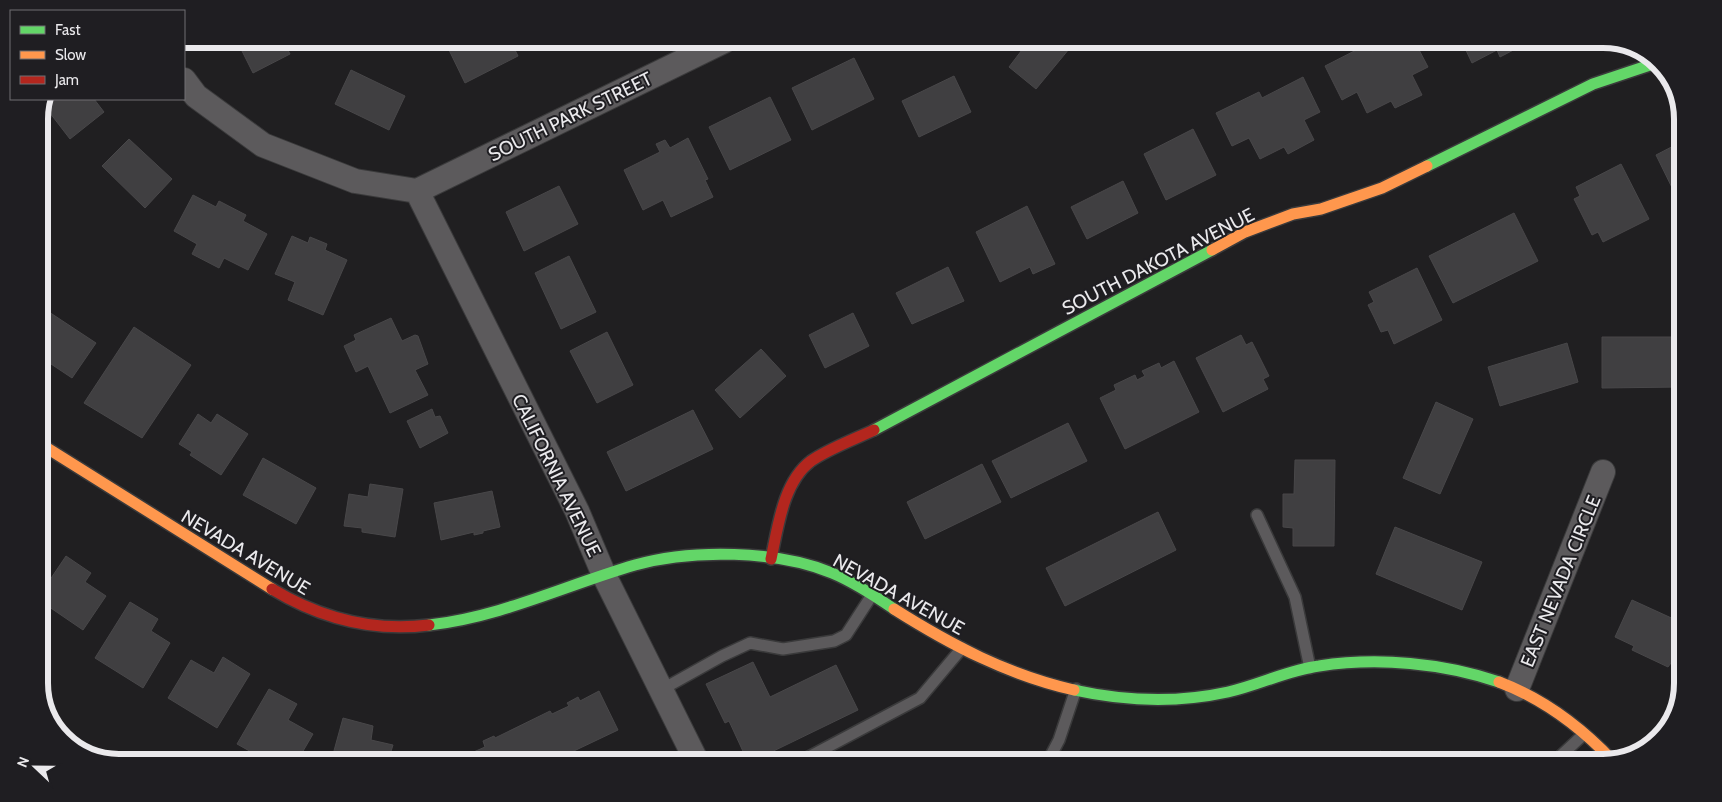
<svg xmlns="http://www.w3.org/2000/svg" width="1722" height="802" font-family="Cabin,sans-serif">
  <rect width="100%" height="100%" fill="#201f21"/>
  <path fill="#403f41" stroke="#484749" d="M236 39H282L290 54 253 73Z
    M468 40H510L518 56 465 83 449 50Z
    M1028 42 1074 43 1036 89 1009 67Z
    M1368 44 1372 51 1387 44H1416L1428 67 1412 75 1422 95 1395 108 1391 101 1367 113 1357 92 1342 100 1325 66Z
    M1463 44H1525L1500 57 1497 50 1472 63Z
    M854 58 874 99 812 130 792 88Z
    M351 70 405 96 389 130 335 104Z
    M954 76 971 112 919 137 902 101Z
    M1303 77 1320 112 1304 120 1314 140 1288 154 1284 147 1260 159 1249 138 1232 146 1216 113 1259 92 1262 98Z
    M770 97 791 140 730 170 709 127Z
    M45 99H94L104 112 70 139 43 104Z
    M1193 129 1216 175 1166 200 1144 154Z
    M688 138 708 179 705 180 713 197 671 217 663 200 643 210 624 170 660 152 656 144 665 140 670 148Z
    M129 139 172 179 145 208 102 166Z
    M1683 141 1682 205 1681 206 1656 155Z
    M1621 164 1649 219 1603 242 1598 232 1592 235 1574 199 1580 196 1576 187Z
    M1123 181 1138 213 1087 239 1071 207Z
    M559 186 578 224 524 251 506 212Z
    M193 195 216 207 219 201 246 215 243 221 267 234 248 270 224 258 219 268 192 254 197 244 174 231Z
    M1027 206 1055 264 1033 274 1030 267 1000 282 976 232Z
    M1514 213 1538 261 1453 303 1429 256Z
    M292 236 308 243 310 237 327 244 325 250 347 260 323 315 288 300 295 282 275 274Z
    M569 256 596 312 561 329 535 273Z
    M948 267 964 301 912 324 896 293Z
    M1417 268 1442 320 1394 344 1388 330 1381 332 1374 317 1368 305 1374 302 1369 292Z
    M39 308 48 314 49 312 96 343 72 378 39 356Z
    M853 313 869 346 825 368 809 335Z
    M391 318 402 341 415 335 418 336 428 364 415 370 428 395 390 413 368 366 356 372 344 346 356 340 354 335Z
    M134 327 191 365 142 438 84 403Z
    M607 332 633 385 597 403 570 351Z
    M1241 335 1246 345 1252 342 1269 376 1263 379 1268 389 1223 412 1196 358Z
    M1602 337H1681L1680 387 1602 388Z
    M1567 343 1578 382 1500 406 1488 367Z
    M761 349 786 376 740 418 715 390Z
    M1174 361 1199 412 1125 449 1100 398 1116 390 1114 385 1135 375 1137 380 1145 376 1142 371 1159 363 1161 368Z
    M1436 402 1473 419 1440 494 1403 478Z
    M432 409 435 417 440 416 448 433 420 448 407 421Z
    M693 410 713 449 626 491 607 452Z
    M198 414 211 423 217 414 248 434 221 475 190 455 192 452 179 444Z
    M1068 423 1087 461 1011 498 992 461Z
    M263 458 316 488 296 524 243 495Z
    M1295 460H1335L1334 546H1293V528L1283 527V494H1294Z
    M982 464 1001 502 925 539 907 502Z
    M370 484 403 489 395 537 362 532V528L344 526 349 494 368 497Z
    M492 491 500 527 483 531V533L474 535V532L441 540 434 503Z
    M1158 512 1176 550 1065 606 1046 568Z
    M1395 527 1482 562 1462 610 1376 574Z
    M66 556 91 573 85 582 106 596 83 630 39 600V596Z
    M1632 600 1678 621V666L1671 663 1668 667 1632 650 1634 646 1615 637Z
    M130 602 158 619 151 631 170 643 143 688 95 658Z
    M223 657 250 674 217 728 168 698 191 660 214 673Z
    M753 662 770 697 836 665 858 710 755 760H747L729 721 725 723 706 684Z
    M269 689 297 704 288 720 313 734 299 758H262L237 744Z
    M599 691 618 730 557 759H459L458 757 467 752 469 754 485 747 483 741 494 736 495 738 550 711 552 714 569 706 567 703 578 697 580 701Z
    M343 718 373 726 371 740 393 745 389 758H332Z
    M1381 751 1386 762H1358Z"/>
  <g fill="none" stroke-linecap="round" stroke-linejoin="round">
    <defs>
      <path id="lane" d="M1257 515 1295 597 1310 668
        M661 690 722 656 750 643 783 649 834 641 846 635 872 595
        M803 760 920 698 962 648
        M1048 761 1059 740 1076 689
        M1553 763 1584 734"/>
      <path id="street" d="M184 80 196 96 263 145 355 181 417 191
        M417 191 577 511 604 575 696 760
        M417 191 724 41
        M1517 689 1603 472"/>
      <path id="fast" d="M1427 166 1593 84 1656 63
        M874 430 1212 250
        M429 625C501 617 566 585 635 565 691 549 778 550 832 573 854 582 875 596 894 609
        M1074 690C1124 701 1178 703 1228 692 1259 685 1288 670 1319 666 1378 657 1443 663 1499 682"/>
      <path id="slow" d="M1212 250 1245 232 1293 214 1321 209 1382 188 1427 166
        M39 443 272 589
        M894 609C951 645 1008 675 1074 690
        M1499 682C1544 699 1580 726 1613 761"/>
      <path id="jam" d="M771 559C778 527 783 482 811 461 828 449 855 439 874 430
        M272 589C320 618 373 632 429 625"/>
    </defs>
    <use href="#lane" stroke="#3a3a3b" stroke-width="14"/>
    <use href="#street" stroke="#3a3a3b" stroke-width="26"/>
    <use href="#fast" stroke="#3a3a3b" stroke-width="14"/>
    <use href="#slow" stroke="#3a3a3b" stroke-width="14"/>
    <use href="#jam" stroke="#3a3a3b" stroke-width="14"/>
    <use href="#lane" stroke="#5c5a5c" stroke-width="11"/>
    <use href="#street" stroke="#5c5a5c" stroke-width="24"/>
    <use href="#fast" stroke="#63d668" stroke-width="11"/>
    <use href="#slow" stroke="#ff974d" stroke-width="11"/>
    <use href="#jam" stroke="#b3261e" stroke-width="11"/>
  </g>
  <g text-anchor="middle" stroke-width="4" stroke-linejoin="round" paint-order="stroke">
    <g font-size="19" fill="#eae9ec" stroke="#1f1e22">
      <text transform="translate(570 116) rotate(-26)" y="7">SOUTH PARK STREET</text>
      <text transform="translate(1158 261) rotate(-27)" y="7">SOUTH DAKOTA AVENUE</text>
      <text transform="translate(557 475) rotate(64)" y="7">CALIFORNIA AVENUE</text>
      <text transform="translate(246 552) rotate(31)" y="7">NEVADA AVENUE</text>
      <text transform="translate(1560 581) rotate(-68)" y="7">EAST NEVADA CIRCLE</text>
      <text transform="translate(899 594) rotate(29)" y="7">NEVADA AVENUE</text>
    </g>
  </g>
  <path d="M0 0H1722V802H0ZM119 48H1603A71 71 0 0 1 1674 119V683A71 71 0 0 1 1603 754H119A71 71 0 0 1 48 683V119A71 71 0 0 1 119 48Z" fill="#1f1e22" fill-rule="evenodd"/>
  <path fill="none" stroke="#eae9ec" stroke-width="6" d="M119 48H1603A71 71 0 0 1 1674 119V683A71 71 0 0 1 1603 754H119A71 71 0 0 1 48 683V119A71 71 0 0 1 119 48Z"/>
  <rect x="10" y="10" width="175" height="90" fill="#1f1e22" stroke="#706f73"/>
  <rect x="20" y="26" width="25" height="8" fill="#63d668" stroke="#706f73"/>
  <text x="55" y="35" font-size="15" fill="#eae9ec">Fast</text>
  <rect x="20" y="51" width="25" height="8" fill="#ff974d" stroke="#706f73"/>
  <text x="55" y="60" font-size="15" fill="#eae9ec">Slow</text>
  <rect x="20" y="76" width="25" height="8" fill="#b3261e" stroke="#706f73"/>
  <text x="55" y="85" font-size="15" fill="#eae9ec">Jam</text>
  <g transform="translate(35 767) rotate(292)" stroke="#1f1e22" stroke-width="4" paint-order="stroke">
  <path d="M0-4L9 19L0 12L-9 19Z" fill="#eae9ec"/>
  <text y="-8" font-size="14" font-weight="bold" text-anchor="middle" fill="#eae9ec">N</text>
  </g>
</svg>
